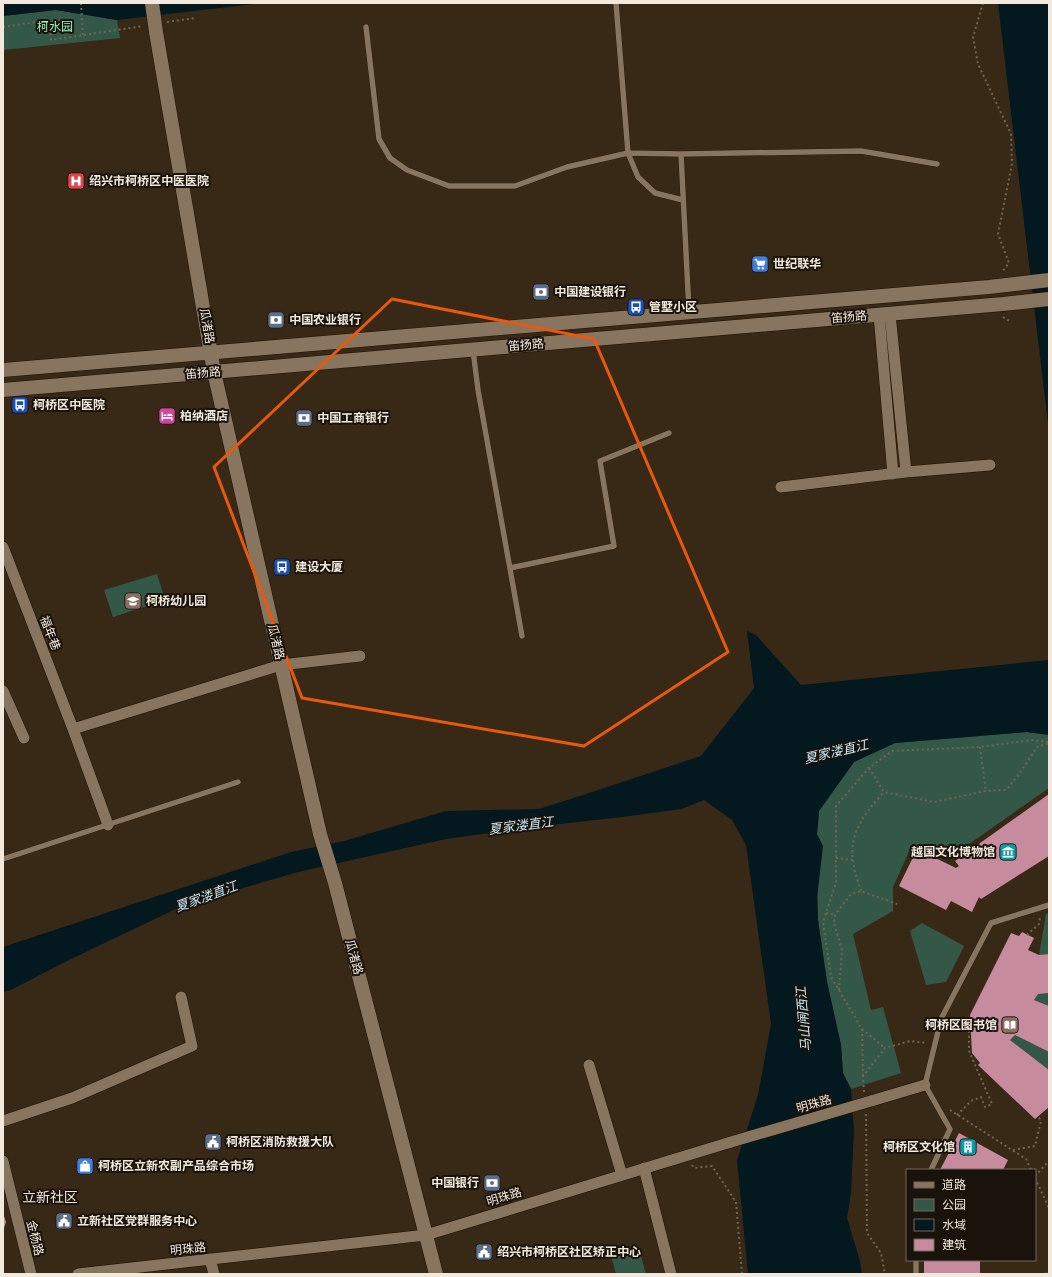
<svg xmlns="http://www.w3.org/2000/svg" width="1052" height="1277" font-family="Overpass,'Noto Sans SC',sans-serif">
  <rect width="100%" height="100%" fill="#382916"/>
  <path fill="#335848" d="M56 10 117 20 120 38 3 50V16Z
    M157 574 165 600 113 617 104 590Z
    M1027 732 1049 735V788L949 858 912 845 893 887V911L853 934 871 1010 883 1007 901 1073 851 1089 843 1073 841 1045 827 982 818 920 817 834 819 811 854 762 895 743Z
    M1049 913V954L1039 955 1046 914Z
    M922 923 964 946 946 982 926 985 910 931Z
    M1049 993V1006L1034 1000 1038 994Z
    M1015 1035 1049 1052V1070L1010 1040Z
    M639 1249 646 1274H616L611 1256Z"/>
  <path fill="#04181f" d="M3 3H263L117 20 56 10 3 16Z
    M998 3H1049V432Z
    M747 631 756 635 801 685 1049 660V735L1027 732 895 743 854 762 819 811 817 834 823 846 817 898 818 920 827 982 841 1045 843 1073 851 1089 854 1130 851 1193 847 1218 860 1261 862 1274H748L737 1160 758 1095 771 1024 746 845 732 820 704 800 682 809 622 817 533 827 446 839 298 872 184 905 63 963 11 990 3 992V947L291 852 344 841 446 811 539 809 583 795 701 756 754 688Z"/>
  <path fill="#c68b9d" d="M1049 794V856L981 899 979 897 972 912 951 901 946 910 899 886 917 849 956 868 959 866 955 861Z
    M1022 932 1034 938 1028 950 1039 955 1049 954V993L1038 994 1034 1000 1049 1006V1052L1015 1035 1010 1040 1049 1070V1107L1035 1119 978 1065 980 1063 972 1053 970 1015 1011 933 1019 936Z
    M959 1133 1008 1160 1003 1170H940Z
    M3 1213 6 1222 3 1231Z
    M924 1260H980V1274H924Z"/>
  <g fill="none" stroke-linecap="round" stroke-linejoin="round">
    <defs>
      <path id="service" d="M616 3 628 153 638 177 655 193 683 200
        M366 27 379 139 390 158 407 170 449 186H515L567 167 628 153 681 154 861 151 937 164
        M681 154 689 311
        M473 350 478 390 522 636
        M510 568 614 546 600 461 669 433
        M3 859 238 782
        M931 1170 950 1129 925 1085 941 1019 991 923 1049 905
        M916 1274V1260"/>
      <path id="minor" d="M890 314 906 472
        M879 315 893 474
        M781 487 906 472 990 465
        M3 547 73 729 108 825
        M3 691 24 738
        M73 729 281 665 360 656
        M589 1065 622 1175
        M871 1101 925 1085
        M3 1121 72 1098 192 1046 181 997
        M3 1161 31 1274
        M644 1168 671 1274
        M210 1259 214 1274
        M78 1274 426 1235 731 1142"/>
      <path id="tertiary" d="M156 32 214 372 320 834 335 883 436 1274
        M3 370 989 287 1049 280
        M3 390 1003 304 1049 299"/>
    </defs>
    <use href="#service" stroke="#1f1101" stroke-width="6"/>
    <use href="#minor" stroke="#1f1101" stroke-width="12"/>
    <use href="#tertiary" stroke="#1f1101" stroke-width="15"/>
    <path stroke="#726554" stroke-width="2" stroke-dasharray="2 3" stroke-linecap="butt" d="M81 3 83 36
      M983 3 973 37 978 64 1011 134 1012 164 998 234 1009 263 1002 272
      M167 22 195 18
      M3 27 49 20 51 40 143 26
      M1003 317 1011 322
      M980 747 986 791
      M869 768 884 792 934 802 986 791 1006 790 1017 777 1037 747 1049 743
      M836 858 853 860
      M861 891C858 881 854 871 853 860 849 832 866 812 884 792
      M826 913 835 915
      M1027 935 1039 924 1040 917
      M839 990 842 950 834 923 835 915 851 894 861 891 897 904
      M862 1029 885 1048
      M863 1076 862 1029 831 977 823 922 836 883V806L869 768 892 751 980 747 1032 740 1049 742
      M864 1092 863 1076 885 1048 910 1041 926 1043
      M950 1110 1026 1159 1031 1170
      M866 1114 867 1233 881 1253 885 1274
      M957 1115 971 1101 981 1097 985 1107 992 1104 969 1051V1017
      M1013 1150 1035 1146 1041 1121 1038 1116
      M692 1165 694 1168 712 1166 736 1202 742 1274
      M1035 1176 1049 1161
      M1035 1178 1049 1208
      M1045 1274 1049 1272"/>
    <use href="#service" stroke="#877560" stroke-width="5.5"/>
    <use href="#minor" stroke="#877560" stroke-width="11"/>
    <use href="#tertiary" stroke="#877560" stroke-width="14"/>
    <defs>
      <path id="minor-bridge" d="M731 1142 871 1101"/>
      <path id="tertiary-bridge" d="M152 3 156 32"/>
    </defs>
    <use href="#minor-bridge" stroke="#1f1101" stroke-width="12" stroke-linecap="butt"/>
    <use href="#tertiary-bridge" stroke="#1f1101" stroke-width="15" stroke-linecap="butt"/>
    <use href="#minor-bridge" stroke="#877560" stroke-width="11"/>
    <use href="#tertiary-bridge" stroke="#877560" stroke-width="14"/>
  </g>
  <path fill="none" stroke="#e8590c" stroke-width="3" stroke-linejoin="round" d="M392 299 594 339 728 652 584 746 302 698 214 467Z"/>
  <defs>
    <symbol id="hospital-square" viewBox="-11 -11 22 22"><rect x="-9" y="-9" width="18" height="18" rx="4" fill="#e0444e" stroke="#1a130b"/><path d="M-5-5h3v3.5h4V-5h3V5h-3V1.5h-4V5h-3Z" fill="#fff"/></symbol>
    <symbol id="supermarket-square" viewBox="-11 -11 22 22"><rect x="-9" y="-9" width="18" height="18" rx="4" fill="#3f7fe0" stroke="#1a130b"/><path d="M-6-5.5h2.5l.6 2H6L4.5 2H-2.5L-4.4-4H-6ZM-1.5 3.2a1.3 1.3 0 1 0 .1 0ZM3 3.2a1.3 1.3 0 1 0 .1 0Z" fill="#fff"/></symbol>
    <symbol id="bank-square" viewBox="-11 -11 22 22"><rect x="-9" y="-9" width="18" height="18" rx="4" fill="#5c6f8a" stroke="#1a130b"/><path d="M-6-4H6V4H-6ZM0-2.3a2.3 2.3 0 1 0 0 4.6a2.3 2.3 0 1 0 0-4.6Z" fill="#fff"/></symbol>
    <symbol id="bus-square" viewBox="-11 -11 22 22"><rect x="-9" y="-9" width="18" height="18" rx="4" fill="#1a4fb4" stroke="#1a130b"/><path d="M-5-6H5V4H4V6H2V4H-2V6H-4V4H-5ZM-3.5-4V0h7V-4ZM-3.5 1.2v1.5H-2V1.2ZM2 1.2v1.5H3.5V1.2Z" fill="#fff"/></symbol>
    <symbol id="hotel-square" viewBox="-11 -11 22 22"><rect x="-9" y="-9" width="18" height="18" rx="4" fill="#d1479c" stroke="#1a130b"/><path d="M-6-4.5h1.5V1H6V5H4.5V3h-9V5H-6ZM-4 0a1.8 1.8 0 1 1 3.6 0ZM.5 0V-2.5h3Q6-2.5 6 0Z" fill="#fff"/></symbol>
    <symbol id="school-square" viewBox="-11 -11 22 22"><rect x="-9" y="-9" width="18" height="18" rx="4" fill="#8d6e63" stroke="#1a130b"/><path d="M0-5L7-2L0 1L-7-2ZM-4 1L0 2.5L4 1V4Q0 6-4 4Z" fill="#fff"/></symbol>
    <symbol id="museum-square" viewBox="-11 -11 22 22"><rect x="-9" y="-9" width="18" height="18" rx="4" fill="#0f9aa8" stroke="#1a130b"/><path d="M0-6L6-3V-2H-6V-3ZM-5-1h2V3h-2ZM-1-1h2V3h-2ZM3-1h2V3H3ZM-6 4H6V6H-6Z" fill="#fff"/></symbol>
    <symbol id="library-square" viewBox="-11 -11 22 22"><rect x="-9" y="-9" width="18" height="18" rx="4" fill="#8d6e63" stroke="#1a130b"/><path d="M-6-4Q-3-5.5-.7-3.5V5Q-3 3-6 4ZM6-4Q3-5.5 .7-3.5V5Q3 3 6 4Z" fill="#fff"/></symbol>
    <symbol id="civic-square" viewBox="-11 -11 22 22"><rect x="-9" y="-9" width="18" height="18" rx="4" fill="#5c6f8a" stroke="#1a130b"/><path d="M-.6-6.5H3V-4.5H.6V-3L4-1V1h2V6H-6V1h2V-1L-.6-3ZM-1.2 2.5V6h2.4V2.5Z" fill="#fff"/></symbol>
    <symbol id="building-square" viewBox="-11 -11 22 22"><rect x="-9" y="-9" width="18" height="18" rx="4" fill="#0f9aa8" stroke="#1a130b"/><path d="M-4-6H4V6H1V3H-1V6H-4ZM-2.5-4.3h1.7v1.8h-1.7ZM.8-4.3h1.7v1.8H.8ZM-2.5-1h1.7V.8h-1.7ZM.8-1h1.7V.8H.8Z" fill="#fff"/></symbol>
    <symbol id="shop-square" viewBox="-11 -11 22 22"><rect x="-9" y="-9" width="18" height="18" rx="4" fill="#3f7fe0" stroke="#1a130b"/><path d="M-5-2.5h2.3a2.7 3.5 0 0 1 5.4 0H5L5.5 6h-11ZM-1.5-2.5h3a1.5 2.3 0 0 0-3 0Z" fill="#fff"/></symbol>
  </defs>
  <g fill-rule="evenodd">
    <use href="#hospital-square" x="66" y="171" width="20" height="20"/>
    <use href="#supermarket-square" x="750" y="254" width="20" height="20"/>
    <use href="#bank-square" x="531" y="282" width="20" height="20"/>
    <use href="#bus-square" x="626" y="297" width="20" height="20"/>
    <use href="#bank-square" x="266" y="310" width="20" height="20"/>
    <use href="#bus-square" x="10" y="395" width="20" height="20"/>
    <use href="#hotel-square" x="157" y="406" width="20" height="20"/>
    <use href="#bank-square" x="294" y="408" width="20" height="20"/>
    <use href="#bus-square" x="272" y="557" width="20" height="20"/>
    <use href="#school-square" x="123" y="591" width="20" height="20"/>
    <use href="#museum-square" x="998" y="842" width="20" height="20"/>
    <use href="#library-square" x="1000" y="1015" width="20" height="20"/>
    <use href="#civic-square" x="203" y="1132" width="20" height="20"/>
    <use href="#building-square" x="958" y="1137" width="20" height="20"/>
    <use href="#shop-square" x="75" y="1156" width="20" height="20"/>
    <use href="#bank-square" x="482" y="1173" width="20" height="20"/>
    <use href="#civic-square" x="54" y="1211" width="20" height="20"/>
    <use href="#civic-square" x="474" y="1242" width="20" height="20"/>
  </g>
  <g text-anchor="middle" stroke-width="4" stroke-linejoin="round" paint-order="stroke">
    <g font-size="12" fill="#94f0c7" stroke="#1a130b">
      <text x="55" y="31">柯水园</text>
    </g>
    <g font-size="12" font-weight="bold" fill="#f3e8dc" stroke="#1a130b" text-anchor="start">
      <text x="89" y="185">绍兴市柯桥区中医医院</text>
      <text x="773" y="268">世纪联华</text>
      <text x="554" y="296">中国建设银行</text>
      <text x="649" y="311">管墅小区</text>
      <text x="289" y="324">中国农业银行</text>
      <text x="33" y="409">柯桥区中医院</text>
      <text x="180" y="420">柏纳酒店</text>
      <text x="317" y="422">中国工商银行</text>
      <text x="295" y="571">建设大厦</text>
      <text x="146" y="605">柯桥幼儿园</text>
      <text x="995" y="856" text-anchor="end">越国文化博物馆</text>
      <text x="997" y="1029" text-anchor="end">柯桥区图书馆</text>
      <text x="226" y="1146">柯桥区消防救援大队</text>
      <text x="955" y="1151" text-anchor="end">柯桥区文化馆</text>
      <text x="98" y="1170">柯桥区立新农副产品综合市场</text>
      <text x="479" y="1187" text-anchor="end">中国银行</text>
      <text x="77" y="1225">立新社区党群服务中心</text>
      <text x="497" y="1256">绍兴市柯桥区社区矫正中心</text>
    </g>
    <g font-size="12" fill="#f3e8dc" stroke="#1a130b">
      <text transform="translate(849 317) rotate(-5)" y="4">笛扬路</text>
      <text transform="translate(207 326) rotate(80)" y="4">瓜渚路</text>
      <text transform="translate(526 345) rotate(-5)" y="4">笛扬路</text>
      <text transform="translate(203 373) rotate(-5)" y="4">笛扬路</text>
      <text transform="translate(50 633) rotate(69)" y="4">福年巷</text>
      <text transform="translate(276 642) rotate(77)" y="4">瓜渚路</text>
      <text transform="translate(354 957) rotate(75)" y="4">瓜渚路</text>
      <text transform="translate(814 1104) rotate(-16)" y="4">明珠路</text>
      <text transform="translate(504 1197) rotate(-17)" y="4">明珠路</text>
      <text transform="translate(35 1238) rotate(76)" y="4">金杨路</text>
      <text transform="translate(188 1249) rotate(-6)" y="4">明珠路</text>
    </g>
    <g font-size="13" font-style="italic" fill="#c5e9f8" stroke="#1a130b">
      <text transform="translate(836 751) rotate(-13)" y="5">夏家溇直江</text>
      <text transform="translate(521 825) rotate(-7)" y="5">夏家溇直江</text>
      <text transform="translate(206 896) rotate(-20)" y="5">夏家溇直江</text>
      <text transform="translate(803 1019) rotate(-95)" y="5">马山闸西江</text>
    </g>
    <g font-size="14" fill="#f3e8dc" stroke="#1a130b">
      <text x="50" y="1202">立新社区</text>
    </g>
  </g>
  <rect width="1052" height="1277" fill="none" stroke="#f3e8dc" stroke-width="8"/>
  <rect x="906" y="1169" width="130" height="92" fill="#1a130b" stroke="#71685f"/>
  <rect x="914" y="1182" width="20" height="6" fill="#877560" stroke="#71685f"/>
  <text x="942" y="1189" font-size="12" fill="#f3e8dc">道路</text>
  <rect x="914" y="1199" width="20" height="12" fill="#335848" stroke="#71685f"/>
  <text x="942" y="1209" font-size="12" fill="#f3e8dc">公园</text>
  <rect x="914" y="1219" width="20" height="12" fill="#04181f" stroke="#71685f"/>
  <text x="942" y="1229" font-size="12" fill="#f3e8dc">水域</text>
  <rect x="914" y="1239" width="20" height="12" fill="#c68b9d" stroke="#71685f"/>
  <text x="942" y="1249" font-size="12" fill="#f3e8dc">建筑</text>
</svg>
